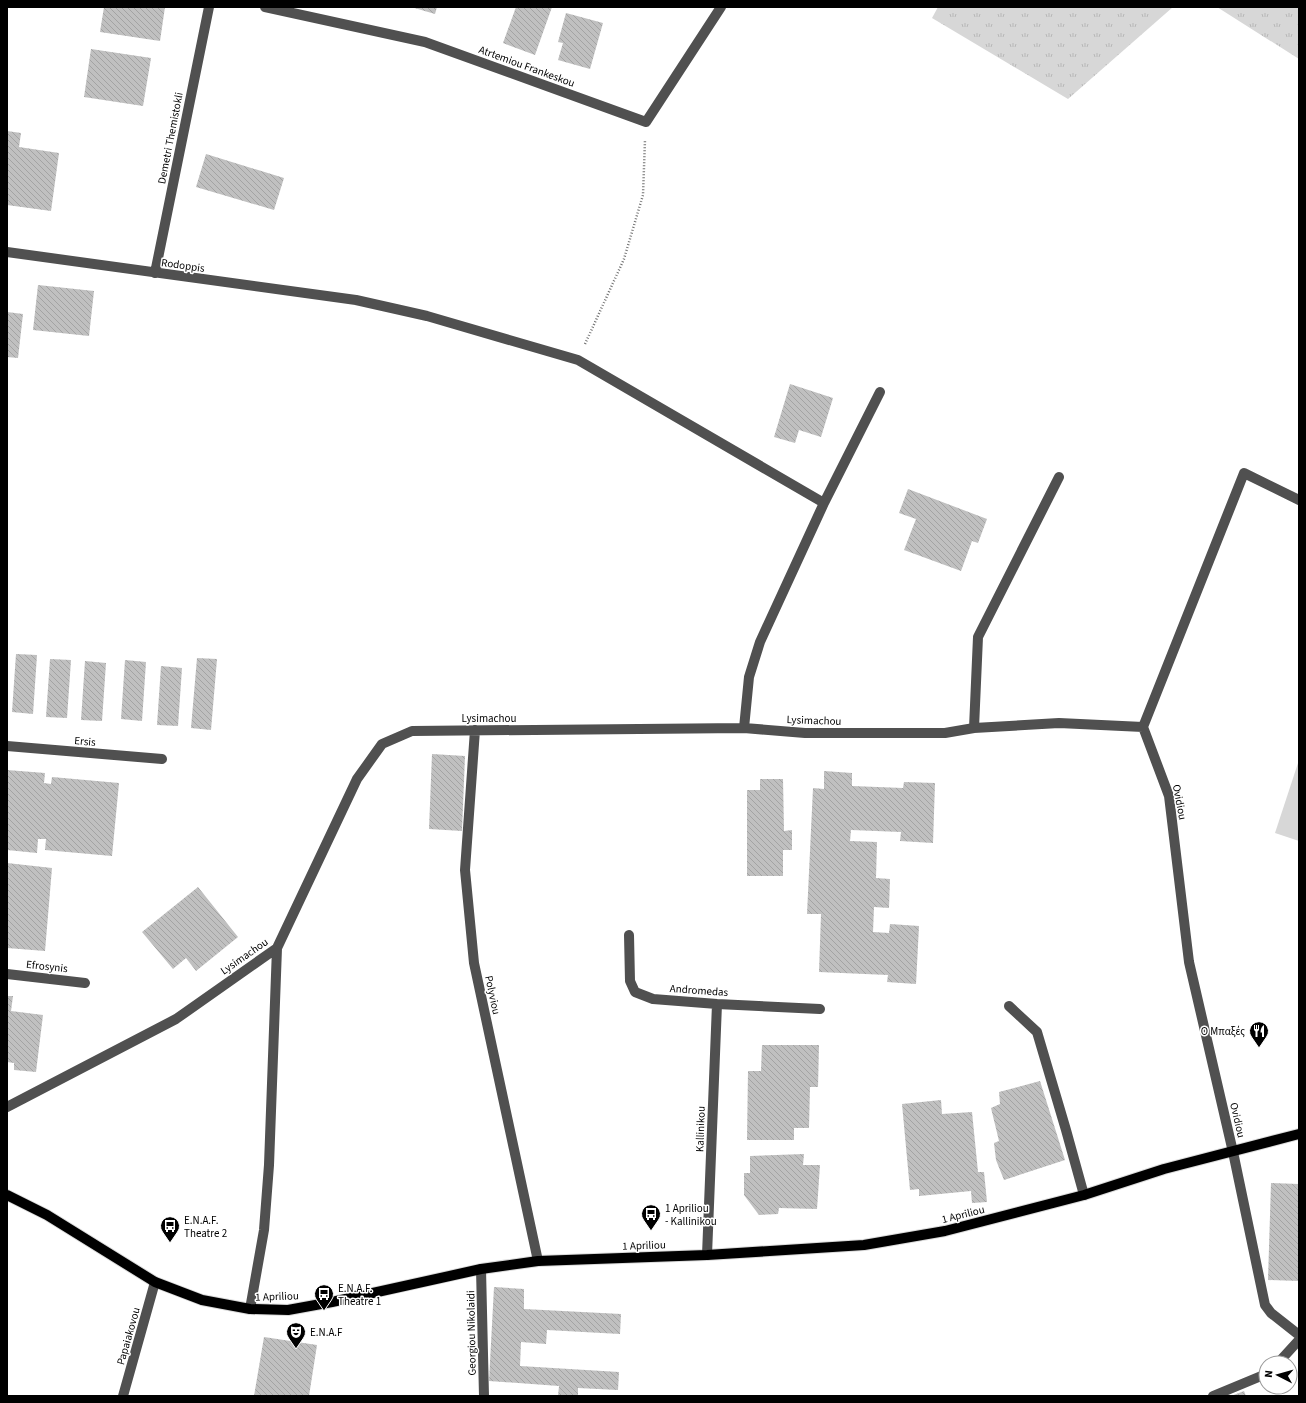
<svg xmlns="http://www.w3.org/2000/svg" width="1306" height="1403" font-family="'Source Sans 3',sans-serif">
  <defs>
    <pattern id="grass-tufts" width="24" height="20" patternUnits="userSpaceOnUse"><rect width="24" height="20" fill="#d7d7d7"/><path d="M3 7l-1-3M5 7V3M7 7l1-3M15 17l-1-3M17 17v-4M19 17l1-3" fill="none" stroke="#b7b7b7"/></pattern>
    <pattern id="building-back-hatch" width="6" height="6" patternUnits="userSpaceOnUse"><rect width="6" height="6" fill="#c0c0c0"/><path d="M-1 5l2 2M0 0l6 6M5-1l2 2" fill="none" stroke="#a3a3a3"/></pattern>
  </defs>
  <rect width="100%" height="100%" fill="#fff"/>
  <path fill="url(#grass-tufts)" d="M938 7H1173L1068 99 932 18Z
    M1217 7H1299V59Z"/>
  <path fill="#d7d7d7" d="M1299 760V841L1275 833Z"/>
  <path fill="url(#building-back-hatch)" d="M104 7H165L160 41 100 32Z
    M411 7H437L435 14Z
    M516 7H552L535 55 503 43Z
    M566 13 603 23 590 69 558 60 563 43 558 42Z
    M91 49 151 58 143 106 84 97Z
    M7 131 21 133 19 147 59 153 51 211 7 205Z
    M206 154 284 178 274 210 196 187Z
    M38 285 94 291 89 336 33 330Z
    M7 312 23 314 18 358 7 357Z
    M790 384 833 398 821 437 799 430 795 443 774 437Z
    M908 489 987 519 978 543 972 541 961 571 904 550 916 519 899 513Z
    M16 654 37 655 33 714 12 712Z
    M197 658 217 659 211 730 191 728Z
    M50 659 71 660 67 718 46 717Z
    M125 660 146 662 142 721 121 719Z
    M85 661 106 663 102 721 81 720Z
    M161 666 182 668 178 726 157 725Z
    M432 754 465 756 462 831 429 829Z
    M7 770 45 773 44 783 51 784 52 777 119 783 112 856 45 850 46 839H38L37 853 7 850Z
    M824 771 852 773V786L903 788 904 782 935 783 933 843 900 841 901 832 851 830 850 841 877 842 876 878 890 879 889 908 874 907 873 932 889 933 890 924 919 926 916 984 887 982 888 975 819 972 821 914H807L813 788 824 789Z
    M760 779H783L784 831 792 830V850H783V876H747V790H760Z
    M7 863 52 868 45 951 7 948Z
    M198 887 238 937 196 971 186 958 173 969 142 932Z
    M7 996H13L11 1011 43 1015 36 1072 14 1070V1063L7 1062Z
    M762 1045H819L818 1087H810L809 1128H794V1140H747L748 1071H761Z
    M1040 1081 1065 1160 1004 1180 996 1160 994 1143 999 1141 991 1108 1000 1104 999 1092Z
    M941 1100 942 1114 972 1112 978 1172H984L987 1202 972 1203 971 1191 919 1196V1189L910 1190 902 1104Z
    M804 1154 803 1165H820L817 1209 779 1208 778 1214 759 1215 744 1195V1173H750V1156Z
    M1271 1183 1299 1184V1281L1268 1280Z
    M494 1287 524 1289V1309L621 1314 620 1334 547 1330 546 1344 521 1342 520 1366 619 1372 618 1390 578 1388V1396H558L559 1386 489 1381Z
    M264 1337 317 1345 309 1396H254Z
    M1244 1391 1246 1396H1231Z"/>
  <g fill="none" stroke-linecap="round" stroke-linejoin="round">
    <defs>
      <path id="major" d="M7 1195 47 1215 155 1282 202 1300 250 1309 288 1310 332 1302 481 1269 538 1261 707 1255 864 1245 945 1231 1084 1195 1164 1169 1299 1134"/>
    </defs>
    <use href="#major" stroke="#dbdbdb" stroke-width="12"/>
    <path stroke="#727272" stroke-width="2.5" stroke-dasharray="1 2" stroke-linecap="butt" d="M585 344 624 259 643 195 645 140"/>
    <path stroke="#505050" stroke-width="10" d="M265 7 425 42 646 122 721 7
      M7 252 356 300 427 316 578 360 824 503
      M155 273 209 7
      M1299 500 1244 473 1143 727 1169 796 1189 962 1233 1152 1265 1305 1271 1313 1299 1335
      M744 728 749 677 760 642 824 503 880 392
      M974 728 978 637 1059 477
      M475 730 465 870 474 963 538 1261
      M7 746 162 759
      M629 935 630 981 635 992 653 999 717 1004 820 1009
      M7 974 85 983
      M1009 1006 1037 1032 1066 1130 1084 1195
      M7 1107 176 1019 277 948 357 779 382 744 412 731 744 728 805 733H945L974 728 1059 723 1143 727
      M707 1255 717 1004
      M481 1269 484 1396
      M250 1309 264 1230 269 1165 277 948
      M1278 1363 1299 1340
      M123 1396 155 1282
      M1213 1396 1266 1374"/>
    <use href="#major" stroke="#000" stroke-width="10"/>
  </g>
  <defs>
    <symbol id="restaurant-pin" viewBox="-11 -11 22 30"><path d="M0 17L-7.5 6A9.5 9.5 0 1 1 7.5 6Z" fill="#000" stroke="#fff"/><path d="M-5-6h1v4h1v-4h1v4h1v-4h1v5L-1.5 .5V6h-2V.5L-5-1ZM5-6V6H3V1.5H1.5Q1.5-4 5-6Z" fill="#fff"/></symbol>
    <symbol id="bus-pin" viewBox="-11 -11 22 30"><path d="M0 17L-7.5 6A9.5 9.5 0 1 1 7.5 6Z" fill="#000" stroke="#fff"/><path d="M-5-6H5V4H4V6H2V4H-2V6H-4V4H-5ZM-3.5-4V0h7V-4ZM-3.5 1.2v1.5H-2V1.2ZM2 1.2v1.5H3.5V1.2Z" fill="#fff"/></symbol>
    <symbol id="theatre-pin" viewBox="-11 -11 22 30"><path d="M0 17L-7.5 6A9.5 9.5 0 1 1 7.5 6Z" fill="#000" stroke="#fff"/><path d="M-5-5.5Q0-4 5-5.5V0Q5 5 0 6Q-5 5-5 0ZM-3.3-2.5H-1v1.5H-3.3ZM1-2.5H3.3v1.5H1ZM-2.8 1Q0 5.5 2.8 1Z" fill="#fff"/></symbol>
  </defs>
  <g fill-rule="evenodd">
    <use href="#restaurant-pin" x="1248" y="1020" width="22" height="30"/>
    <use href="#bus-pin" x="640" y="1203" width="22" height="30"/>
    <use href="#bus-pin" x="159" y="1215" width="22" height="30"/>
    <use href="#bus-pin" x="313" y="1283" width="22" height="30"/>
    <use href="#theatre-pin" x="285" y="1321" width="22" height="30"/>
  </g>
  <g text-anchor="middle" stroke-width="3" stroke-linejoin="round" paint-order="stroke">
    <g font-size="11" fill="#000" stroke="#fff">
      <text transform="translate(527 66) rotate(20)" y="4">Atrtemiou Frankeskou</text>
      <text transform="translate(170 138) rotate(-79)" y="4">Demetri Themistokli</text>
      <text transform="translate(183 265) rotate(8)" y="4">Rodoppis</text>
      <text x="489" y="722">Lysimachou</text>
      <text transform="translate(814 720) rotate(2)" y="4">Lysimachou</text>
      <text transform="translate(85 741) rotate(5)" y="4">Ersis</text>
      <text transform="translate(1180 802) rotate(79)" y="4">Ovidiou</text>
      <text transform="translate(244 956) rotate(-35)" y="4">Lysimachou</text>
      <text transform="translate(47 966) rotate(6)" y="4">Efrosynis</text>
      <text transform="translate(699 990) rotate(4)" y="4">Andromedas</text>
      <text transform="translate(493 995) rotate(78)" y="4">Polyviou</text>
      <text transform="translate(1238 1120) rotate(77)" y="4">Ovidiou</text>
      <text transform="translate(700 1129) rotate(-88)" y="4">Kallinikou</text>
      <text transform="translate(963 1214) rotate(-14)" y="4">1 Apriliou</text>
      <text transform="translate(644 1245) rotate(-2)" y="4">1 Apriliou</text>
      <text transform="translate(277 1296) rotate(-2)" y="4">1 Apriliou</text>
      <text transform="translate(471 1333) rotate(-91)" y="4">Georgiou Nikolaidi</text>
      <text transform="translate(128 1336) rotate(-74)" y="4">Papaiakovou</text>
    </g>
    <g font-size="11" fill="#000" stroke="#fff" text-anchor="start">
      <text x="1245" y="1035" text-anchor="end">Ο Μπαξές</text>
      <text x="665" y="1212">1 Apriliou<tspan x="665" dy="13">- Kallinikou</tspan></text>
      <text x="184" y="1224">E.N.A.F.<tspan x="184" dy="13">Theatre 2</tspan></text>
      <text x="338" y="1292">E.N.A.F.<tspan x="338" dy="13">Theatre 1</tspan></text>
      <text x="310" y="1336">E.N.A.F</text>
    </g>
  </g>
  <rect width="1306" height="1403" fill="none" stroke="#000000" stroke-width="16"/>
  <g transform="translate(1278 1375) rotate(276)"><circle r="19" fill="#ffffff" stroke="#999999"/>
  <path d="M0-3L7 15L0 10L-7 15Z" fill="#000000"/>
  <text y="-6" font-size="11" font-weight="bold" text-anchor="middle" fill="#000000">N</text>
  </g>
</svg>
